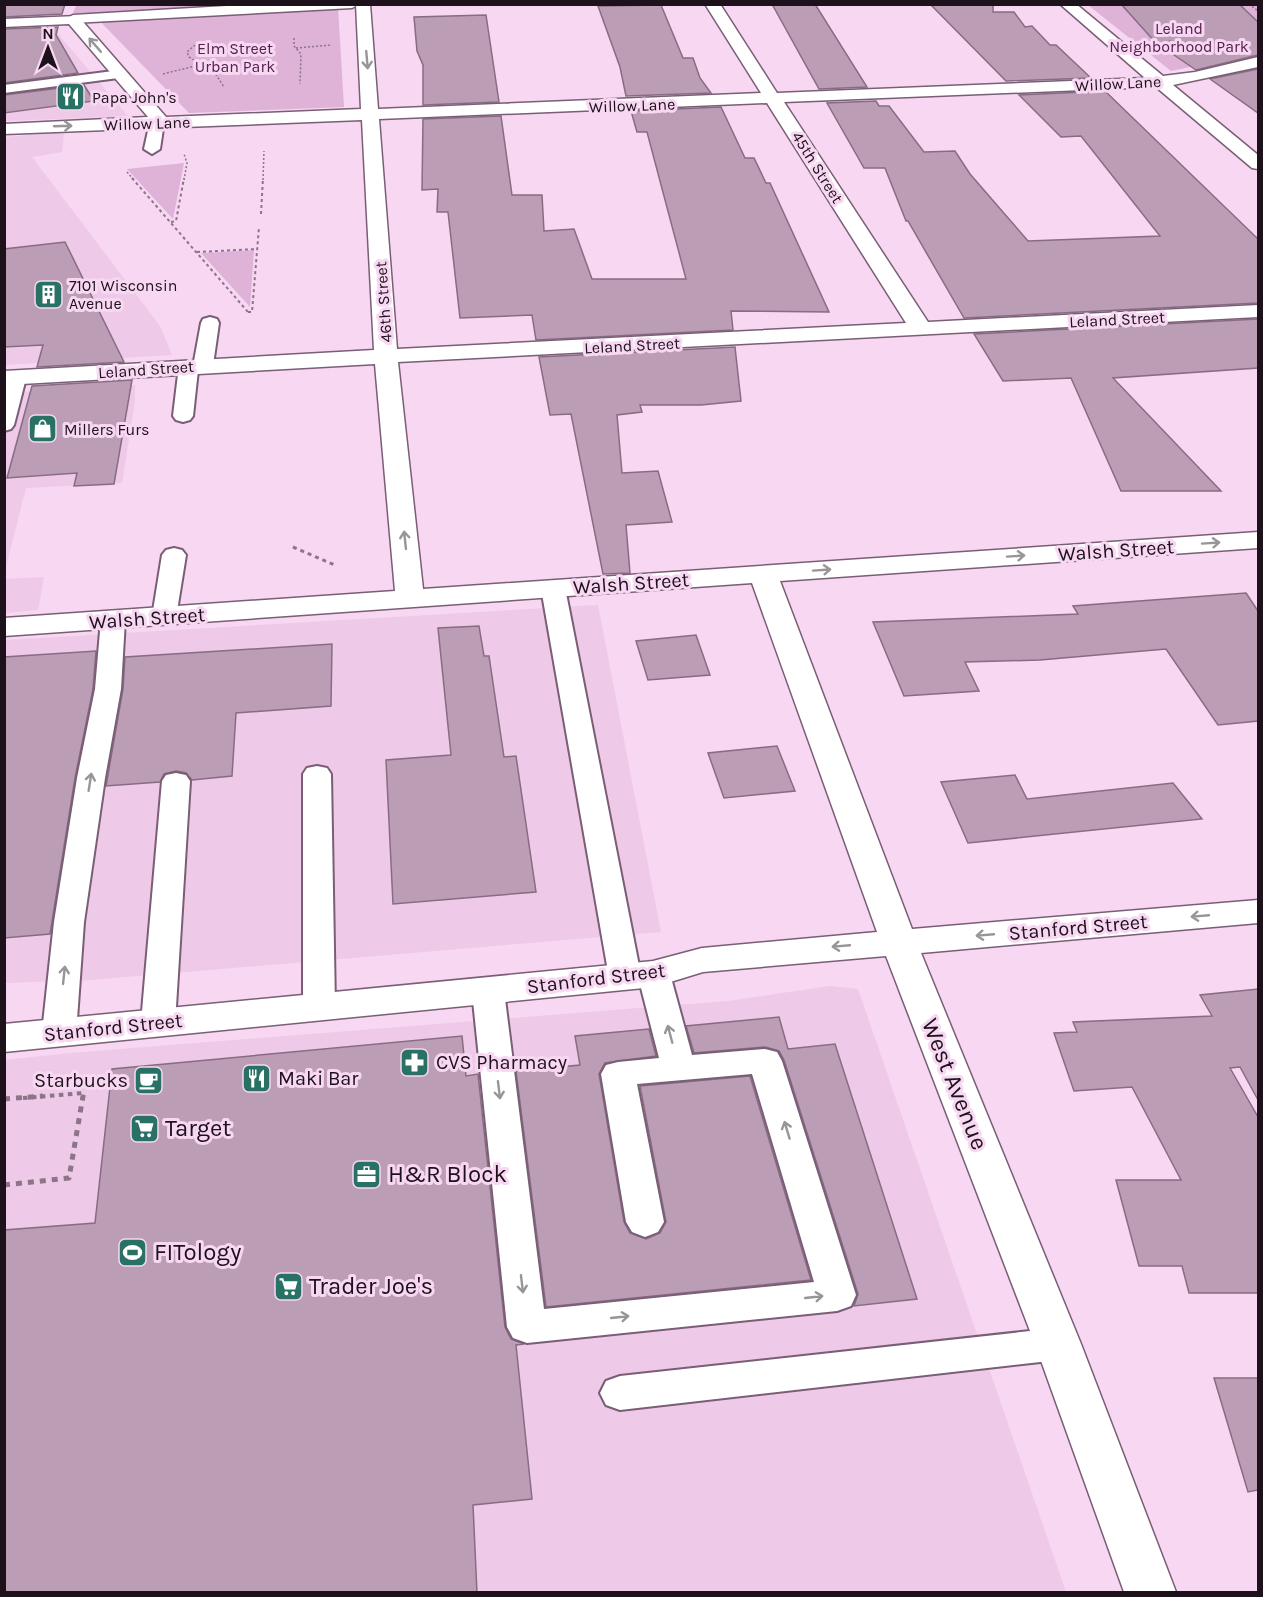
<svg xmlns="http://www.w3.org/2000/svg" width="1263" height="1597" font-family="Karla,sans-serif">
  <rect width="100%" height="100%" fill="#f7d7f1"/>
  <path fill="#eec9e8" d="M53 28 128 116 5 121 4 31Z
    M64 132 62 152 32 157 160 326 172 355 5 365V137Z
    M135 385V401L122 483 26 488 5 571V393Z
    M44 577 38 610 5 613V579Z
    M598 605 661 932 90 980 5 983V640Z
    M830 986 858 989 1066 1592H5L4 1060 70 1053 728 1001Z"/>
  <path fill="#dfb2d8" d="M77 4H323L338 8 344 107 189 113 92 13H73Z
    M1088 5H1258V53L1171 71Z
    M184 163 173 219 127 169Z
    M254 250 250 307 201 253Z"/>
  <path fill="#bb9db6" stroke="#886c83" stroke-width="1.5" d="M4 4H65L62 14 4 17Z
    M772 4H815L867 87 819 89Z
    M930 4H993V12H1014L1025 27 1032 26 1050 45H1056L1091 78 1006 81Z
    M1121 4H1239L1258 22V55L1196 70 1155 42Z
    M661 5 683 58H693L700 78 711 93 626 96 620 67 598 6Z
    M486 15 499 102 423 105V65L417 51 414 17Z
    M58 27 56 35 78 73 4 83V29Z
    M1258 69V113L1210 79Z
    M84 85 94 101 4 113V95Z
    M1105 91 1258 239V303L964 318 908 221H906L885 168H864L827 103 876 101 879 106H889L924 152 955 151 970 174 1028 241 1160 236 1081 136 1061 137 1019 95Z
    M721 107 745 158H754L766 183H770L829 312 731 311 733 330 536 340 532 315 460 318 448 212H437L438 189 422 190 423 119 501 116 512 195H542L544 231 574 229 592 279H686L647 132H637L631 111Z
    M65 242 124 362 37 367 43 345 4 347V249Z
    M1258 319V368L1113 378 1221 491H1121L1071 378 1003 381 974 334Z
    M735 347 741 401 701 405H640L642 412 617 415 622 473 658 471 672 522 626 525 630 573 603 574 571 414 550 415 539 357Z
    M132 380 114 484 74 486 77 473 7 478 32 386Z
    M1246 593 1258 611V721L1218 725 1166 649 1040 660 965 662 979 691 904 696 873 622 1078 614 1073 606Z
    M479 626 484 656H489L504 757 516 756 536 892 393 904 386 760 451 755 438 628Z
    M696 635 710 675 648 680 636 641Z
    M332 644 331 706 236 713 232 776 192 780 186 773 176 771 164 774 160 782 106 786 123 689 125 657Z
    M96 651 93 689 75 778 50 934 4 938V657Z
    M777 746 795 791 724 798 708 753Z
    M1015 775 1027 799 1173 783 1202 819 968 843 941 782Z
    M1258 989V1100L1240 1067 1230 1068 1258 1117V1293H1189L1182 1266H1139L1116 1180H1181L1132 1087 1074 1091 1054 1033 1077 1032 1073 1022 1212 1016 1200 995Z
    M779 1017 788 1049 835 1044 917 1299 854 1306 858 1294 784 1060 779 1051 765 1047 694 1053 686 1026Z
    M649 1029 656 1056 605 1063 599 1074 624 1222 630 1233 646 1239 660 1233 666 1222 640 1086 750 1076 811 1280 546 1307 516 1071 580 1065 575 1036Z
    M462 1036 466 1076 478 1074 505 1327 511 1339 524 1344 516 1345 532 1499 473 1505 477 1593H4V1230L95 1223 112 1069Z
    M1214 1378H1258V1490L1248 1492Z"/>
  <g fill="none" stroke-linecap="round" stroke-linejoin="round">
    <defs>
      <path id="service" d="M121 70 128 74 126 77 4 93V85Z
        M157 118 164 122 160 149 152 154 144 149 150 122Z
        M210 317 217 319 219 323 213 365 210 369 198 370 193 416 190 420 183 422 176 420 173 416 179 366 182 362 194 361 201 323 203 319Z
        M16 372 23 374 26 378 14 425 11 429 4 431V384L9 374Z
        M174 548 182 550 186 555 176 617 173 622 164 624 155 622 152 617 162 555 166 550Z
        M553 581 562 583 565 588 640 971 643 966 654 963 665 966 670 974 692 1055 765 1049 777 1052 782 1061 856 1295 851 1306 837 1311 527 1343 513 1338 507 1327 472 991 477 983 488 980 499 983 504 991 544 1309 814 1282 752 1074 637 1084 664 1222 658 1232 645 1237 632 1232 626 1222 601 1074 606 1065 618 1062 659 1058 639 980 636 985 625 988 614 985 609 977 541 588 544 583Z
        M113 613 122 615 125 620 121 689 105 778 84 922 76 1033 71 1041 59 1045 47 1041 42 1033 54 922 77 778 95 689 101 620 104 615Z
        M317 766 327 768 331 774 335 1007 331 1015 319 1018 307 1015 303 1007V774L307 768Z
        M176 773 186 775 190 781 175 1023 170 1031 158 1035 146 1031 141 1023 162 781 166 775Z
        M1058 1328 1072 1332 1078 1344 1072 1356 1058 1360 620 1410 606 1405 600 1393 606 1381 620 1376Z"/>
      <path id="pedestrian" d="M262 4H359L352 8 73 23 66 19 73 15Z"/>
      <path id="minor" d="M356 4H370L378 109 761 93 705 4H720L777 93 1145 78 1060 4H1076L1163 76 1195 72 1258 57V67L1173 85 1258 155V169L1252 168 1156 87 784 102 928 322 1258 305V317L398 362 423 589 1258 532V548L780 581 912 929 1258 900V923L921 953 1081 1344 1176 1592H1124L1035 1344 886 956 703 972 654 987 4 1052V1024L653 961 702 948 877 932 752 583 4 636V618L395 591 375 364 4 385V371L374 350 362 120 4 134V124L148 117 69 24 4 27V19L78 16 166 117 361 109ZM767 103 906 323 397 349 379 119Z"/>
    </defs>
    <use href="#service" stroke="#795e75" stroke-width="4"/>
    <use href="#pedestrian" stroke="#795e75" stroke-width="3"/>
    <use href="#minor" stroke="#795e75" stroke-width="3"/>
    <path stroke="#8b7587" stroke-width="1.5" stroke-dasharray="2 2" stroke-linecap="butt" d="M1249 4 1258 11
      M294 38V46L301 54 300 84
      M1169 41 1193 43
      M195 45 187 52 189 57 215 73 224 87
      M296 48 332 45
      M163 74 199 65
      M127 172 134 180
      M184 180 187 163 184 154
      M263 180 264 151"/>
    <path stroke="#8b7587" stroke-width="2" stroke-dasharray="3 3" stroke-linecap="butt" d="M132 178 248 312
      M261 214 263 178
      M171 222 176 221 184 178
      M197 252 257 249
      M248 312H252L259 227"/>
    <path stroke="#8b7587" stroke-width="3" stroke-dasharray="4 4" stroke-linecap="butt" d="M293 547 337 566"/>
    <path stroke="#8b7587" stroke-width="4" stroke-dasharray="4.5 4.5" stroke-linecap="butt" d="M23 1098 84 1093 83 1098"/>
    <path stroke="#8b7587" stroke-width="5" stroke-dasharray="6 6" stroke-linecap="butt" d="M4 1099 43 1096
      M4 1185 69 1178 83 1096"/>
    <use href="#service" fill="#fff" fill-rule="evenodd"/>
    <use href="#pedestrian" fill="#fff" fill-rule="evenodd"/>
    <use href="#minor" fill="#fff" fill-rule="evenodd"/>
  </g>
  <defs><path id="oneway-shaft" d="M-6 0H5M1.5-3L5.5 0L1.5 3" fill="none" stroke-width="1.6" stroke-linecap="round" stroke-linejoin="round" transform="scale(1.5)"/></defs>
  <g stroke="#999498">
    <use href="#oneway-shaft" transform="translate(95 45) rotate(-131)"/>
    <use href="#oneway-shaft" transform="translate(367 60) rotate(85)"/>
    <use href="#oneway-shaft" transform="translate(63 126) rotate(-2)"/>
    <use href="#oneway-shaft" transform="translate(405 540) rotate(-96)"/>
    <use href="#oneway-shaft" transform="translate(1211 543) rotate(-4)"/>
    <use href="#oneway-shaft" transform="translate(1016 556) rotate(-4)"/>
    <use href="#oneway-shaft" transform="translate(822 570) rotate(-4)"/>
    <use href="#oneway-shaft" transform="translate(90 782) rotate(-81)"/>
    <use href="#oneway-shaft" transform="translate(1200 916) rotate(175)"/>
    <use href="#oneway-shaft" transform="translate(985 935) rotate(175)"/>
    <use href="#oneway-shaft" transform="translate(841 946) rotate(175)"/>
    <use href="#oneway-shaft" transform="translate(64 975) rotate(-84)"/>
    <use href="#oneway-shaft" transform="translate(670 1034) rotate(-105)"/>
    <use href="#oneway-shaft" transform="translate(499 1090) rotate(83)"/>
    <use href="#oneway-shaft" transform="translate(787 1130) rotate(-107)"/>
    <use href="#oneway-shaft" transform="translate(522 1284) rotate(83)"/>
    <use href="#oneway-shaft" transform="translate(814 1297) rotate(-6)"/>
    <use href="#oneway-shaft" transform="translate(620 1317) rotate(-6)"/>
  </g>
  <defs>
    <symbol id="restaurant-square" viewBox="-11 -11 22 22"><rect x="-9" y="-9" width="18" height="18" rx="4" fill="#297065" stroke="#f7d7f1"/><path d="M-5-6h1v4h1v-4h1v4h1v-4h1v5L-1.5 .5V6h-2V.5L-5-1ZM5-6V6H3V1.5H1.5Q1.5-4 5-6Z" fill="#fff"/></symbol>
    <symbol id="building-square" viewBox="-11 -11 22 22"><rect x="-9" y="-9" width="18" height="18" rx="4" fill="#297065" stroke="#f7d7f1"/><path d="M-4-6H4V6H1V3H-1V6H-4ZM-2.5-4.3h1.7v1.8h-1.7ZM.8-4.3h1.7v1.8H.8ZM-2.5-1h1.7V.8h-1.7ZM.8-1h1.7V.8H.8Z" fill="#fff"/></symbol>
    <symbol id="shop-square" viewBox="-11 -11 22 22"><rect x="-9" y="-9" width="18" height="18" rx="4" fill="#297065" stroke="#f7d7f1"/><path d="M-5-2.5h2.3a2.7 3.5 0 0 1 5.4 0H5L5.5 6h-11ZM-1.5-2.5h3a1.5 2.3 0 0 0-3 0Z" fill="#fff"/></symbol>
    <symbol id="pharmacy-square" viewBox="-11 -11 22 22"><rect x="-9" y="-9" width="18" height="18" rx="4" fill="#297065" stroke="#f7d7f1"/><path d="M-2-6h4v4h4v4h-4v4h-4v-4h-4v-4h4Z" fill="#fff"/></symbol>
    <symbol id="cafe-square" viewBox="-11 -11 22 22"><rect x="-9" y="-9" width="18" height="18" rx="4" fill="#297065" stroke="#f7d7f1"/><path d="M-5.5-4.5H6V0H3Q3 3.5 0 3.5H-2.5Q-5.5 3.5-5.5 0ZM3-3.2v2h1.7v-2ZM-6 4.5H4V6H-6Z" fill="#fff"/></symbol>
    <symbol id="supermarket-square" viewBox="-11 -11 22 22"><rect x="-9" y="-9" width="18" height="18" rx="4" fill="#297065" stroke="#f7d7f1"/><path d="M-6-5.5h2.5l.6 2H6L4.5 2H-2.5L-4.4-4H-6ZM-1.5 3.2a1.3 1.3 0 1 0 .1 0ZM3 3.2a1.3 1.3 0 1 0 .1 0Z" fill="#fff"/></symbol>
    <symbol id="office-square" viewBox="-11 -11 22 22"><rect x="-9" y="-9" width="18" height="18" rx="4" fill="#297065" stroke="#f7d7f1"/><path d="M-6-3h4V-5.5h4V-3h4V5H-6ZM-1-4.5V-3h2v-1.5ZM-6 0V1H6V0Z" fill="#fff"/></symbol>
    <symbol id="stadium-square" viewBox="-11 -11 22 22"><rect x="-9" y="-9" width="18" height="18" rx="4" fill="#297065" stroke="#f7d7f1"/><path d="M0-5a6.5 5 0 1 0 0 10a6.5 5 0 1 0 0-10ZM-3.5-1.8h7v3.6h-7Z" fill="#fff"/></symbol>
  </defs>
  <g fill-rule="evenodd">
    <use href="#restaurant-square" x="54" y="80" width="33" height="33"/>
    <use href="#building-square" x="32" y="278" width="33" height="33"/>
    <use href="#shop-square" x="26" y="412" width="33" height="33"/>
    <use href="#pharmacy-square" x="398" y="1046" width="33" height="33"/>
    <use href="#restaurant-square" x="240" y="1062" width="33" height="33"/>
    <use href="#cafe-square" x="132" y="1064" width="33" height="33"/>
    <use href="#supermarket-square" x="128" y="1112" width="33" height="33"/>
    <use href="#office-square" x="350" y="1158" width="33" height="33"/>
    <use href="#stadium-square" x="116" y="1236" width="33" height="33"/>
    <use href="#supermarket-square" x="272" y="1270" width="33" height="33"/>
  </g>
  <g text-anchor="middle" stroke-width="6" stroke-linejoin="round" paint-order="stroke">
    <g font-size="16" fill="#55204f" stroke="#f7d7f1">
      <text x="1179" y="34">Leland<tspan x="1179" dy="18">Neighborhood Park</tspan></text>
      <text x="235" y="54">Elm Street<tspan x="235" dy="18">Urban Park</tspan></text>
    </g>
    <g font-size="16" fill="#1d121b" stroke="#f7d7f1">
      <text transform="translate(1118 83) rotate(-3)" y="6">Willow Lane</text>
      <text transform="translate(632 105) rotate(-2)" y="6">Willow Lane</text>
      <text transform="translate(147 123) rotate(-2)" y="6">Willow Lane</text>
      <text transform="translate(818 167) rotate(58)" y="6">45th Street</text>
      <text transform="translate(383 302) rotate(-94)" y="6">46th Street</text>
      <text transform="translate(1117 319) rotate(-3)" y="6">Leland Street</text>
      <text transform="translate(632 345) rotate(-3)" y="6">Leland Street</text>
      <text transform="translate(146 369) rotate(-4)" y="6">Leland Street</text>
    </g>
    <g font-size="16" fill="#1d121b" stroke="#f7d7f1" text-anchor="start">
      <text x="92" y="103">Papa John's</text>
      <text x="69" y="291">7101 Wisconsin<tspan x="69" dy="18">Avenue</tspan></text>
      <text x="64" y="435">Millers Furs</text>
    </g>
    <g font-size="20" fill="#1d121b" stroke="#f7d7f1">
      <text transform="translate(1116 550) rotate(-4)" y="7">Walsh Street</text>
      <text transform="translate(631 583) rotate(-4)" y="7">Walsh Street</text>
      <text transform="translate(147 618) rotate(-4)" y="7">Walsh Street</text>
      <text transform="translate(1078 927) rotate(-5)" y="7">Stanford Street</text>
      <text transform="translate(596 978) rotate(-7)" y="7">Stanford Street</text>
      <text transform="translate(113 1027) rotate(-6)" y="7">Stanford Street</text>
    </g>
    <g font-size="20" fill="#1d121b" stroke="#f7d7f1" text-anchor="start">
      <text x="436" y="1069">CVS Pharmacy</text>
      <text x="278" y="1085">Maki Bar</text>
      <text x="128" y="1087" text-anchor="end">Starbucks</text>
    </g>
    <g font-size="24" fill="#1d121b" stroke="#f7d7f1">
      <text transform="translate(955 1084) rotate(68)" y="8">West Avenue</text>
    </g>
    <g font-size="24" fill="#1d121b" stroke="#f7d7f1" text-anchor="start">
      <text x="165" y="1136">Target</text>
      <text x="388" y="1182">H&amp;R Block</text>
      <text x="154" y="1260">FITology</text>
      <text x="309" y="1294">Trader Joe's</text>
    </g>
  </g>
  <rect width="1263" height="1597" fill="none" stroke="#1d121b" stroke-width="12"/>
  <g transform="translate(48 48)" stroke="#f7d7f1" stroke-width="4.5" paint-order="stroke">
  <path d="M0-4.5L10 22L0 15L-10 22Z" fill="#1d121b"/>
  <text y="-9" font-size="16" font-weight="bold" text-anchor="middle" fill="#1d121b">N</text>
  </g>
</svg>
